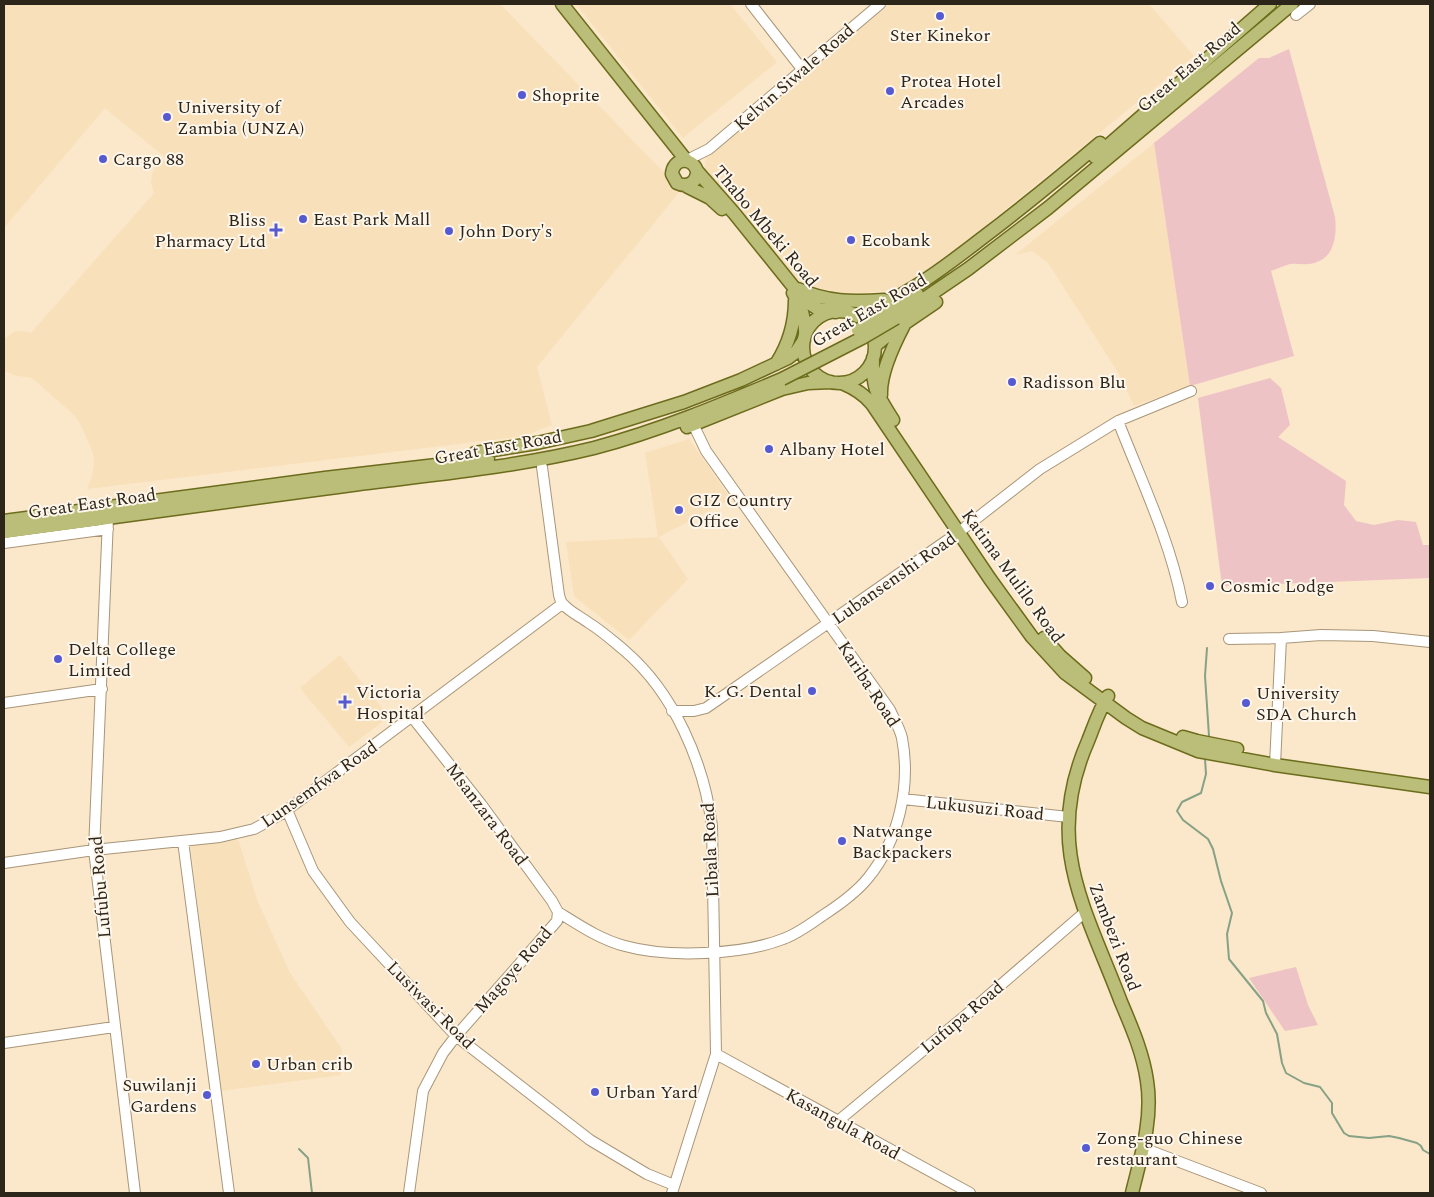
<svg xmlns="http://www.w3.org/2000/svg" width="1434" height="1197" font-family="Spectral,serif">
  <rect width="100%" height="100%" fill="#fbe7c9"/>
  <path fill="#f8e0ba" d="M4 4H500L681 190 537 367 552 425 524 436 87 489 92 476 94 463 93 453 81 425 75 416 32 378 13 375 5 371 4 339 15 331H23L31 333 154 193 151 183 152 174 156 166 167 159 105 108 4 228Z
    M576 4H730L777 62 683 138Z
    M887 4H1149L1194 56 948 256 920 275 904 285 885 291 863 293 826 292 809 286 799 280 782 263 704 174 706 156 707 153 799 79Z
    M1154 143 1190 386 1134 406 1119 374 1048 263 1032 251 1015 255Z
    M689 439 731 499 659 537 688 579 629 640 574 596 566 542 658 537 645 453Z
    M340 655 389 717 349 747 300 688Z
    M232 836 239 842 258 902 290 973 342 1049 341 1075 221 1091 190 842Z"/>
  <path fill="#eec3c5" d="M1289 49 1335 217C1337 233 1335 256 1317 262 1309 266 1298 263 1290 264 1283 266 1277 269 1271 271L1294 356 1190 386 1154 143 1259 58H1269Z
    M1270 378 1281 388 1290 425 1278 437 1346 481 1344 505 1356 521 1374 525 1398 520 1416 522 1423 545H1430V578L1222 586 1198 398Z
    M1296 967 1308 1005 1318 1025 1285 1031 1249 978Z"/>
  <g fill="none" stroke-linecap="round" stroke-linejoin="round">
    <path stroke="#86a185" stroke-width="2" d="M1207 648 1205 676 1209 736
      M1205 759 1206 774 1201 793 1182 802 1177 811 1183 820 1208 839 1213 849 1221 881 1232 913 1227 934 1229 959 1263 1001 1266 1013 1277 1034 1282 1063 1286 1073 1304 1083 1320 1087 1332 1103V1113L1344 1133 1349 1136 1369 1138 1389 1136 1399 1138 1417 1143 1421 1146 1423 1150 1430 1154
      M299 1149 308 1158 312 1193"/>
    <defs>
      <path id="minor" d="M751 4 802 69
        M1296 15 1310 4
        M687 160 709 149 880 4
        M1118 421C1141 480 1170 540 1182 602
        M542 467 559 595C560 599 561 603 564 605 570 612 581 617 589 623 602 631 613 641 625 651 674 693 704 763 712 826L716 1054 672 1193
        M108 519 94 850 135 1193
        M4 543 108 529
        M1229 639 1281 638
        M4 703 102 689
        M672 711H694L706 708 959 532 1040 469 1118 421 1191 391
        M412 717 481 804 552 901 558 912
        M1275 765 1281 638 1321 635 1373 636 1430 642
        M903 799 1068 817
        M287 810 313 871 350 922 456 1036 590 1140 647 1174 674 1185
        M183 841 229 1193
        M4 863 94 850 220 837 254 829 283 813 562 604
        M558 912C579 925 601 940 625 946 668 958 742 955 783 939 797 934 809 925 822 916 839 905 856 893 868 878 899 840 911 786 902 738 900 729 894 719 890 710L706 451 693 424
        M4 1043 114 1027
        M716 1054 970 1193
        M838 1121 966 1015 1084 913
        M1143 1148 1261 1193
        M409 1193 423 1091 443 1053 456 1036 550 929 557 921 558 912"/>
      <path id="major" d="M562 4 686 160
        M1095 157 1270 4
        M697 171C697 183 687 188 677 183L672 174C673 158 692 156 697 171L734 213 804 300 818 309 836 312
        M684 185 710 198 722 209
        M798 289C827 302 852 302 884 300
        M793 293C801 304 806 321 805 335
        M892 310 917 294
        M803 347a36 36 0 1 1 72 0a36 36 0 1 1-72 0Z
        M854 315C898 303 945 267 981 239 1022 208 1061 176 1100 143
        M896 318 968 269 1048 208 1292 4
        M875 346 889 334 936 302
        M873 358C872 390 877 394 893 420
        M776 364C789 344 795 324 795 300
        M842 383C854 388 864 394 872 404L990 579 1032 637 1065 673 1126 718 1142 728 1198 751 1275 765 1430 787
        M881 395C880 374 894 344 904 325
        M687 427 782 389 808 383 831 382
        M475 453 537 443 591 431 684 402 741 380 788 358 796 352 804 340
        M4 521 325 478 488 459
        M4 532C117 517 231 501 345 486 428 475 512 468 594 448 658 431 721 405 782 379
        M1044 638 1060 656 1085 678
        M1108 696C1099 710 1094 726 1088 741 1043 844 1085 907 1121 1002 1132 1028 1143 1053 1147 1081 1153 1119 1141 1156 1132 1193
        M1183 737 1197 741 1237 749"/>
    </defs>
    <use href="#minor" stroke="#a89679" stroke-width="12"/>
    <use href="#major" stroke="#6c6c1d" stroke-width="15"/>
    <use href="#minor" stroke="#fff" stroke-width="10"/>
    <use href="#major" stroke="#bbbe78" stroke-width="12"/>
    <defs>
      <path id="major-bridge" d="M858 330 892 310
        M782 379 862 338 896 318"/>
    </defs>
    <use href="#major-bridge" stroke="#6c6c1d" stroke-width="15" stroke-linecap="butt"/>
    <use href="#major-bridge" stroke="#bbbe78" stroke-width="12"/>
  </g>
  <g fill="#565ad1" stroke="#fef6ea" stroke-width="2">
    <circle cx="940" cy="16" r="5"/>
    <circle cx="890" cy="91" r="5"/>
    <circle cx="522" cy="95" r="5"/>
    <circle cx="167" cy="117" r="5"/>
    <circle cx="103" cy="159" r="5"/>
    <circle cx="303" cy="219" r="5"/>
    <path d="M273.5 222.5h5v5h5v5h-5v5h-5v-5h-5v-5h5z"/>
    <circle cx="449" cy="231" r="5"/>
    <circle cx="851" cy="240" r="5"/>
    <circle cx="1012" cy="382" r="5"/>
    <circle cx="769" cy="449" r="5"/>
    <circle cx="679" cy="510" r="5"/>
    <circle cx="1210" cy="586" r="5"/>
    <circle cx="58" cy="659" r="5"/>
    <circle cx="812" cy="691" r="5"/>
    <path d="M342.5 694.5h5v5h5v5h-5v5h-5v-5h-5v-5h5z"/>
    <circle cx="1246" cy="703" r="5"/>
    <circle cx="842" cy="841" r="5"/>
    <circle cx="256" cy="1064" r="5"/>
    <circle cx="595" cy="1092" r="5"/>
    <circle cx="207" cy="1095" r="5"/>
    <circle cx="1086" cy="1148" r="5"/>
  </g>
  <g text-anchor="middle" stroke-width="4" stroke-linejoin="round" paint-order="stroke">
    <g font-size="18" fill="#2c251a" stroke="#fef6ea" text-anchor="start">
      <text x="940" y="41" text-anchor="middle">Ster Kinekor</text>
      <text x="900" y="87">Protea Hotel<tspan x="900" dy="21">Arcades</tspan></text>
      <text x="532" y="101">Shoprite</text>
      <text x="177" y="113">University of<tspan x="177" dy="21">Zambia (UNZA)</tspan></text>
      <text x="113" y="165">Cargo 88</text>
      <text x="313" y="225">East Park Mall</text>
      <text x="266" y="226" text-anchor="end">Bliss<tspan x="266" dy="21">Pharmacy Ltd</tspan></text>
      <text x="459" y="237">John Dory's</text>
      <text x="861" y="246">Ecobank</text>
      <text x="1022" y="388">Radisson Blu</text>
      <text x="779" y="455">Albany Hotel</text>
      <text x="689" y="506">GIZ Country<tspan x="689" dy="21">Office</tspan></text>
      <text x="1220" y="592">Cosmic Lodge</text>
      <text x="68" y="655">Delta College<tspan x="68" dy="21">Limited</tspan></text>
      <text x="802" y="697" text-anchor="end">K. G. Dental</text>
      <text x="356" y="698">Victoria<tspan x="356" dy="21">Hospital</tspan></text>
      <text x="1256" y="699">University<tspan x="1256" dy="21">SDA Church</tspan></text>
      <text x="852" y="837">Natwange<tspan x="852" dy="21">Backpackers</tspan></text>
      <text x="266" y="1070">Urban crib</text>
      <text x="197" y="1091" text-anchor="end">Suwilanji<tspan x="197" dy="21">Gardens</tspan></text>
      <text x="605" y="1098">Urban Yard</text>
      <text x="1096" y="1144">Zong-guo Chinese<tspan x="1096" dy="21">restaurant</tspan></text>
    </g>
    <g font-size="18" fill="#2c251a" stroke="#fef6ea">
      <text transform="translate(1189 67) rotate(-40)" y="6">Great East Road</text>
      <text transform="translate(794 77) rotate(-41)" y="6">Kelvin Siwale Road</text>
      <text transform="translate(766 226) rotate(50)" y="6">Thabo Mbeki Road</text>
      <text transform="translate(869 310) rotate(-30)" y="6">Great East Road</text>
      <text transform="translate(498 447) rotate(-10)" y="6">Great East Road</text>
      <text transform="translate(92 503) rotate(-8)" y="6">Great East Road</text>
      <text transform="translate(1013 576) rotate(54)" y="6">Katima Mulilo Road</text>
      <text transform="translate(894 578) rotate(-35)" y="6">Lubansenshi Road</text>
      <text transform="translate(869 684) rotate(57)" y="6">Kariba Road</text>
      <text transform="translate(319 784) rotate(-35)" y="6">Lunsemfwa Road</text>
      <text transform="translate(985 808) rotate(6)" y="6">Lukusuzi Road</text>
      <text transform="translate(487 814) rotate(53)" y="6">Msanzara Road</text>
      <text transform="translate(710 850) rotate(-93)" y="6">Libala Road</text>
      <text transform="translate(100 887) rotate(-95)" y="6">Lufubu Road</text>
      <text transform="translate(1115 937) rotate(69)" y="6">Zambezi Road</text>
      <text transform="translate(513 970) rotate(-49)" y="6">Magoye Road</text>
      <text transform="translate(431 1005) rotate(45)" y="6">Lusiwasi Road</text>
      <text transform="translate(962 1017) rotate(-40)" y="6">Lufupa Road</text>
      <text transform="translate(843 1124) rotate(29)" y="6">Kasangula Road</text>
    </g>
  </g>
  <rect width="1434" height="1197" fill="none" stroke="#2c251a" stroke-width="10"/>
</svg>
